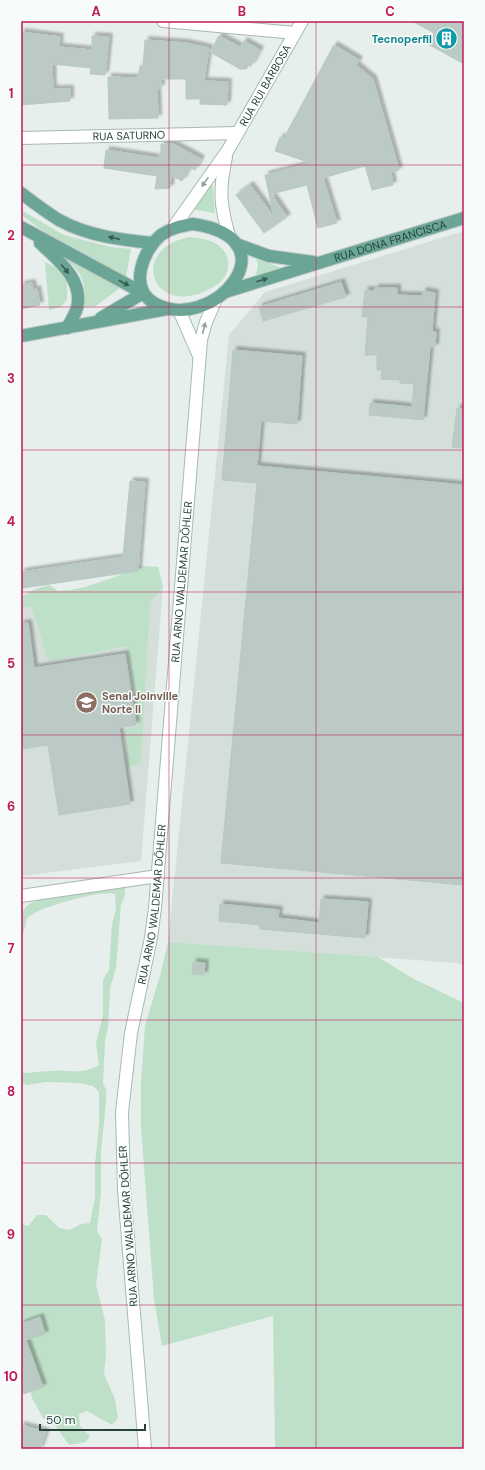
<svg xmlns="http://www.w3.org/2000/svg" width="485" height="1470" font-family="'DM Sans',sans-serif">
  <defs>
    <filter id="shadow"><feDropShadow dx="3.5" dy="-3.5" stdDeviation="1" flood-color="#0004"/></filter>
  </defs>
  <rect width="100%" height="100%" fill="#e6efeb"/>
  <path fill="#d4dfda" d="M464 231V966L457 963 168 942 229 335 265 292Z
    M138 566 158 567 163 587 141 861 21 876V597L36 589 49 585 58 591 75 590 118 576Z"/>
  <path fill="#bfe0c8" d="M212 178 215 213 190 209Z
    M21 210 64 235 111 247 131 249 126 277 49 235 21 215Z
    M189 237C199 238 210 239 218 245 231 254 232 274 219 283 157 327 123 251 189 237Z
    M60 254 120 288 96 306 85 307C85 276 83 274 60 254Z
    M256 258 284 269 255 279 258 265Z
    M45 262C66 273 68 276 67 299L61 307 49 310Z
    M138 566 158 567 163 587 150 602 141 763 127 767 125 729 139 726 127 646 48 661 32 607H21V597L36 589 49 585 58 591C86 590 114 579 138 566Z
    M125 885V895L121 905 116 968 110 989 108 1027 105 1042 103 1083 106 1090V1101L101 1152V1192L97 1231 102 1239 96 1285 105 1320 106 1354 104 1374 115 1399 118 1418 112 1425 87 1411 79 1414 80 1426 90 1436 86 1442 69 1445 54 1424 43 1418 32 1398 27 1373 21 1367V1224L28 1226 37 1215H46L59 1228 70 1230 81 1224 90 1223 95 1197V1164L99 1125V1092L93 1086 79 1083 45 1082 28 1085 21 1083V1073C32 1073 42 1071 53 1071 70 1070 83 1075 99 1065L96 1043 103 1015V980L109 970 112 924 116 909 115 894C103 890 54 904 41 910 36 912 31 915 27 918L21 943C21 920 15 907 41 899Z
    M168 942 378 957 412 978 464 1003V1449H275L273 1316 162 1346 154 1299 141 1127V1082L145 1025 160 976Z"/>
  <path fill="#bbcac4" stroke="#b8c9c2" filter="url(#shadow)" d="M412 21H464V64L428 44 434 33Z
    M21 32 60 37 59 47 92 50V36L109 37 105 75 90 74 91 68 52 64 53 89H70V101L21 105Z
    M219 36 240 47 244 41 260 50 251 66 249 65 246 69H240L210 52Z
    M145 40 186 43 209 48 204 81 228 82 227 105 200 104V99H186V79H161V88H157L158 118 109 119 108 77 138 78 140 66H143Z
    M334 45 359 60 356 65 373 79 399 170 391 173 393 185 372 190 365 166 323 178 337 223 318 228 307 185 271 194 287 217 264 233 236 195 250 185 274 217 265 175 311 163 275 151 280 137 284 138Z
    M161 144H173L201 159 195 170 190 167 182 181 171 175 170 188 155 189 157 176 104 168 106 150 158 158 159 154 161 155Z
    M341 282 346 297 263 321 259 307Z
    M32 283 33 290 37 289 40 305 21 309V285Z
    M375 288H397V295L422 296 423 291 435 293 432 332H436L435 347H430L423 420 369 415 370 403 412 407 414 384 400 383V380L381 379 382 370H377V355H365L368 317H362L365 290 375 291Z
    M233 350 302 356 297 424 261 421 257 466 464 485V885L221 863 257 483 222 480Z
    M457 408 464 409V448L452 447Z
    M130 481 145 482 138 571 23 588 21 572 123 557Z
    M28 623 34 668 125 654 136 725 119 728 130 804 59 815 48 745 21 749V624Z
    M321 899 368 902 365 938 260 929V925L219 921 220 904 279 910 278 918 319 923Z
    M193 962 205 963 204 975 192 974Z
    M40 1317 45 1334 26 1340 43 1387 24 1394 21 1385V1324Z
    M21 1425 46 1432 40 1449H21Z"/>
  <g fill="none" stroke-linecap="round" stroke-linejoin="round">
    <defs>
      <g id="street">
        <path d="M163 21 295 33"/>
        <path id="s1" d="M21 138 237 133"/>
        <path d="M21 896 158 876"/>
      </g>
      <g id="secondary">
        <path d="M226 157C219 190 220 204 229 236"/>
        <path id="s2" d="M173 228 228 150 302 21"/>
        <path d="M179 310 199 356"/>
        <path id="s3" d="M145 1449 124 1190 122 1112 131 1033 151 938 155 908 201 340 206 322 216 299"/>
      </g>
      <g id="primary">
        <path d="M21 193C34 203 46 212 59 220 88 236 121 240 153 243"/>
        <path d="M193 224C296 239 212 336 154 303 128 288 143 250 161 235 171 228 181 226 193 224Z"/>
        <path d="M21 227 143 293"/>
        <path d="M40 243C58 260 84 280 77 308 75 315 70 322 67 328"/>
        <path d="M236 244 269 256 313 262"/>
        <path id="s4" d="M225 292 464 218"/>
        <path d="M101 318 143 293"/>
        <path d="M21 336 167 309"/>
      </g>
    </defs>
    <use href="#street" stroke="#a8b8b2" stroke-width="14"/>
    <use href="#secondary" stroke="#a4bbb3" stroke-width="14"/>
    <use href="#primary" stroke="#c2cac8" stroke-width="14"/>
    <use href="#street" stroke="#fff" stroke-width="12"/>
    <use href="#secondary" stroke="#fff" stroke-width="12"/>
    <use href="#primary" stroke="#6aa596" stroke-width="12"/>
  </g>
  <defs><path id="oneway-solid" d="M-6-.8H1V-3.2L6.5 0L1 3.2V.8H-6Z"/></defs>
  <g fill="#92a09c">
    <use href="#oneway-solid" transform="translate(205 182) rotate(125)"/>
    <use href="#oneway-solid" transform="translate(204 328) rotate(-76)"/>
  </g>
  <g fill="#365b51">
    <use href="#oneway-solid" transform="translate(114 238) rotate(-167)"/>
    <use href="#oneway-solid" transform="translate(65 269) rotate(50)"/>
    <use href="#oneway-solid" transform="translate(262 280) rotate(-18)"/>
    <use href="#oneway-solid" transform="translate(124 283) rotate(28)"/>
  </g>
  <path fill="none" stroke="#c2185b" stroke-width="1" stroke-opacity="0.55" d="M169 21V1449M316 21V1449M21 165H464M21 307H464M21 450H464M21 592H464M21 735H464M21 878H464M21 1020H464M21 1163H464M21 1305H464"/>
  <defs>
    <symbol id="building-disc" viewBox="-11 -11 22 22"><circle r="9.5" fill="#0f9aa8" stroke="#f7fbf9"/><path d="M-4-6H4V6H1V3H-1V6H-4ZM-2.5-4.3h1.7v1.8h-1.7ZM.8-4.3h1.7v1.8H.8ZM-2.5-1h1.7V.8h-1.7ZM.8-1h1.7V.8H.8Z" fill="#fff"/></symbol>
    <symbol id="university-disc" viewBox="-11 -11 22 22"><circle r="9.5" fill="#8d6e63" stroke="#f7fbf9"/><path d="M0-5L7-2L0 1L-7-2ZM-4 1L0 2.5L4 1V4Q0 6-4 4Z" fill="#fff"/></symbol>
  </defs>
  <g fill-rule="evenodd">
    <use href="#building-disc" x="434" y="26" width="25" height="25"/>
    <use href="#university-disc" x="74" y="690" width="25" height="25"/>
  </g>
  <g text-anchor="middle" stroke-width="3" stroke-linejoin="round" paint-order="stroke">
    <g font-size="11" font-weight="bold" fill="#0d838f" stroke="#f7fbf9" text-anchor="end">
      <text x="432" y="43">Tecnoperfil</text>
    </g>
    <g font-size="11" fill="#24423a" stroke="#f7fbf9">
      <text dy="4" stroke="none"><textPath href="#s2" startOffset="170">RUA RUI BARBOSA</textPath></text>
      <text dy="4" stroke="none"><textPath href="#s1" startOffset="108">RUA SATURNO</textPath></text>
      <text dy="4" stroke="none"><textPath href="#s4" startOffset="173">RUA DONA FRANCISCA</textPath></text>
      <text dy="4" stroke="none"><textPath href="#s3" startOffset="872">RUA ARNO WALDEMAR DÖHLER</textPath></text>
      <text dy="4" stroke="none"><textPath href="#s3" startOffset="548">RUA ARNO WALDEMAR DÖHLER</textPath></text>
      <text transform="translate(128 1226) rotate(-94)" y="4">RUA ARNO WALDEMAR DÖHLER</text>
    </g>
    <g font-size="11" font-weight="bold" fill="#785e54" stroke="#f7fbf9" text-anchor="start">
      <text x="102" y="700">Senai Joinville<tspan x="102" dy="13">Norte II</tspan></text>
    </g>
  </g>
  <rect width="485" height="1470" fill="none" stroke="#f7fbf9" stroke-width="44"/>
  <path d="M40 1424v6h105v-6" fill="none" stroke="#24423a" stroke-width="2"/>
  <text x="46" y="1424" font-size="12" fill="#24423a" stroke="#f7fbf9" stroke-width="3" paint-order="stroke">50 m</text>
  <rect x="22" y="22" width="441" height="1426" fill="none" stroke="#c2185b" stroke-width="1.5"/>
  <g font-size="13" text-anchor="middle" font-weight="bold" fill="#c2185b">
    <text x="96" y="16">A</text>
    <text x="242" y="16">B</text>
    <text x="390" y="16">C</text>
    <text x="11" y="98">1</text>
    <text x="11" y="240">2</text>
    <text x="11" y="383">3</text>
    <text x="11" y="526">4</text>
    <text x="11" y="668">5</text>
    <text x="11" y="811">6</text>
    <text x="11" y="953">7</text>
    <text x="11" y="1096">8</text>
    <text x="11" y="1239">9</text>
    <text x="11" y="1381">10</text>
  </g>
</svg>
